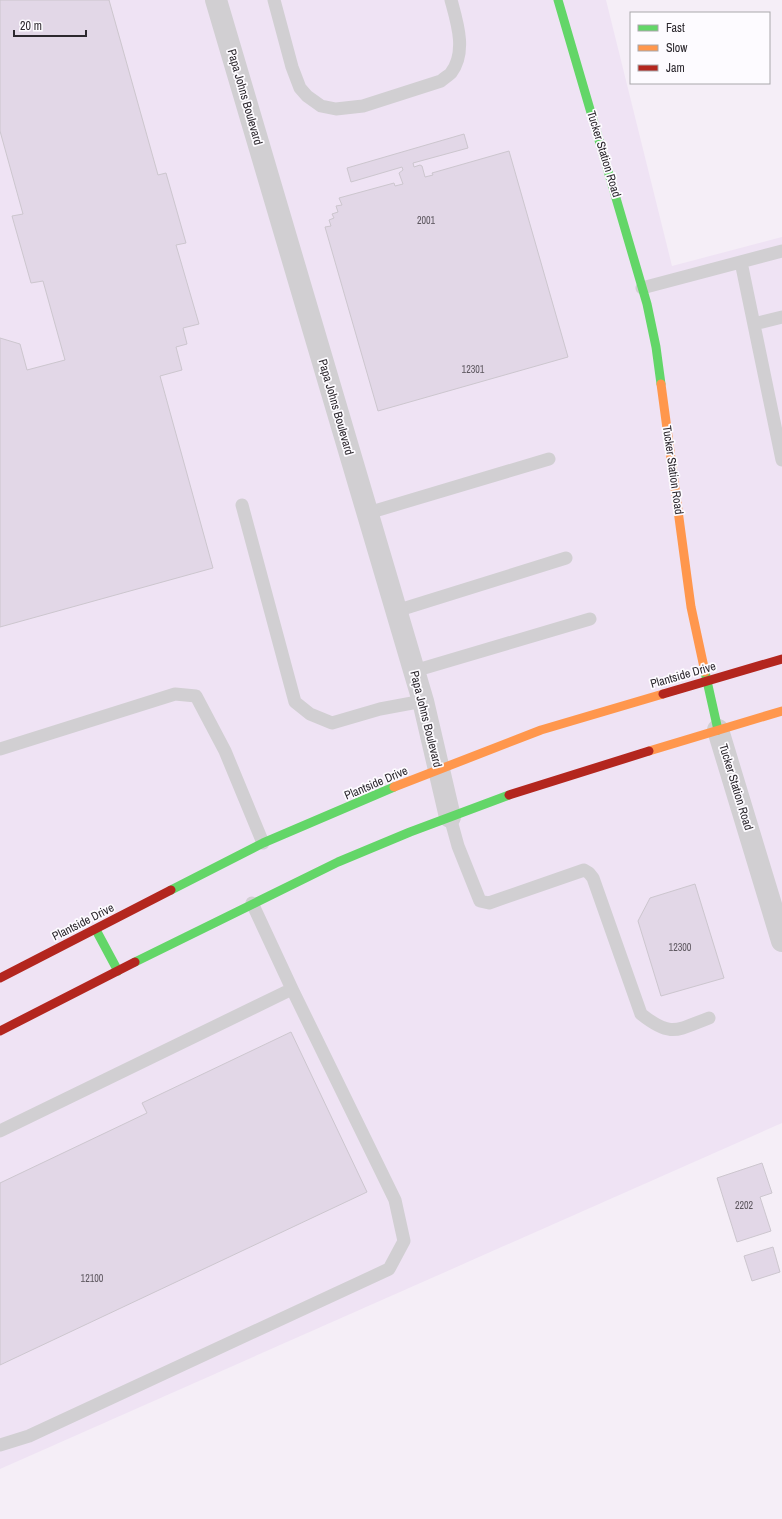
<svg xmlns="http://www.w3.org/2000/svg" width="782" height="1519" font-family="'Archivo Narrow',sans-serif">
  <rect width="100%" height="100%" fill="#f5eef7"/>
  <path fill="#efe3f4" d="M0 0H606L672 266 782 237V1123L0 1469Z"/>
  <path fill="#e2d7e7" stroke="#ccc6ce" d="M0 0H109L158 175 166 173 186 243 176 245 199 324 183 328 187 344 176 347 182 370 160 376 213 568 0 627V338L20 344 27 370 65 360 43 281 31 283 12 216 23 214 0 131Z
    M464 134 468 148 413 163 414 167 420 165 422 166 425 177 433 175 432 173 509 151 568 357 378 411 325 227 331 226 329 220 334 218 332 214 338 212 336 206 342 205 339 198 394 183 395 186 403 184 399 173 403 170 402 167 351 182 347 168Z
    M695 884 724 978 661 996 638 921 650 898Z
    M291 1032 367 1192 0 1365V1183L147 1113 142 1103Z
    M762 1163 772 1193 760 1197 771 1231 737 1242 717 1178Z
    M773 1247 780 1272 752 1281 744 1256Z"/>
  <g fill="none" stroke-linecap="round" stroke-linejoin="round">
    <path stroke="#d1cfd2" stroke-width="13" d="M274 0 292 67 300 88 307 96 321 106 336 109 363 106 441 81C444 78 448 76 451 73 467 52 457 22 451 0
      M741 262 782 460
      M642 288 782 251
      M754 324 782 317
      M242 505 295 702 310 714 332 723 380 709 423 701
      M368 513 549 459
      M396 611 566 558
      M414 671 590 619
      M0 749 175 694 196 696 225 751 263 843
      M450 817 458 846 480 901 489 903 584 870 589 873 593 878 641 1014C671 1038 677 1030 709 1018
      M0 1131 292 989 252 903
      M0 1445 29 1436 389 1269 404 1241 395 1200 292 989"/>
    <path stroke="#d1cfd2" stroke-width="22" d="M216 0 423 701 450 817
      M718 730 782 941"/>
    <path stroke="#63d668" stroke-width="9" d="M558 0 647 304 656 347 661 384
      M705 672 718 730
      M171 890 263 843 394 787
      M96 930 118 971
      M135 962 338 862 410 832 509 795"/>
    <path stroke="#ff974d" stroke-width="9" d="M661 384 691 607 705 672
      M649 751 782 711
      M394 787 541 730 663 694"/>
    <path stroke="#b3261e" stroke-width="9" d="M663 694 782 659
      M509 795 649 751
      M0 978 171 890
      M0 1031 135 962"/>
  </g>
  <g text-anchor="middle" stroke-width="3.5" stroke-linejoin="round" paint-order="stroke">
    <g font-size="10" fill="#5c565e">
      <text x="426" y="224">2001</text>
      <text x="473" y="373">12301</text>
      <text x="680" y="951">12300</text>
      <text x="744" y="1209">2202</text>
      <text x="92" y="1282">12100</text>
    </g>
    <g font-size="12" fill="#2c282e" stroke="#fdfbff">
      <text transform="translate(245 97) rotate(74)" y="4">Papa Johns Boulevard</text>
      <text transform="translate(604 154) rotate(73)" y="4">Tucker Station Road</text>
      <text transform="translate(336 407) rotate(74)" y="4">Papa Johns Boulevard</text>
      <text transform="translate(673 470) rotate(82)" y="4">Tucker Station Road</text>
      <text transform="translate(683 675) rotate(-16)" y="4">Plantside Drive</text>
      <text transform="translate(426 719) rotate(76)" y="4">Papa Johns Boulevard</text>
      <text transform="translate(376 783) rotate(-23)" y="4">Plantside Drive</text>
      <text transform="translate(736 787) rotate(73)" y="4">Tucker Station Road</text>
      <text transform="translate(83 922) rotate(-27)" y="4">Plantside Drive</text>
    </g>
  </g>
  <rect x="630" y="12" width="140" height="72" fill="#fdfbff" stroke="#a9a7ab"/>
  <rect x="638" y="25" width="20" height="6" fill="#63d668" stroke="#a9a7ab"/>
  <text x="666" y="32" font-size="12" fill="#2c282e">Fast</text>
  <rect x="638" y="45" width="20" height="6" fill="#ff974d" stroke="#a9a7ab"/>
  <text x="666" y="52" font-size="12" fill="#2c282e">Slow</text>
  <rect x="638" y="65" width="20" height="6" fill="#b3261e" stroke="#a9a7ab"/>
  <text x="666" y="72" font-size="12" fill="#2c282e">Jam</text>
  <path d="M14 30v6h72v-6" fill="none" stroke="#2c282e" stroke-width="2"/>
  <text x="20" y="30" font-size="12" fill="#2c282e" stroke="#fdfbff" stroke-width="3" paint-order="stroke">20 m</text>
</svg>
